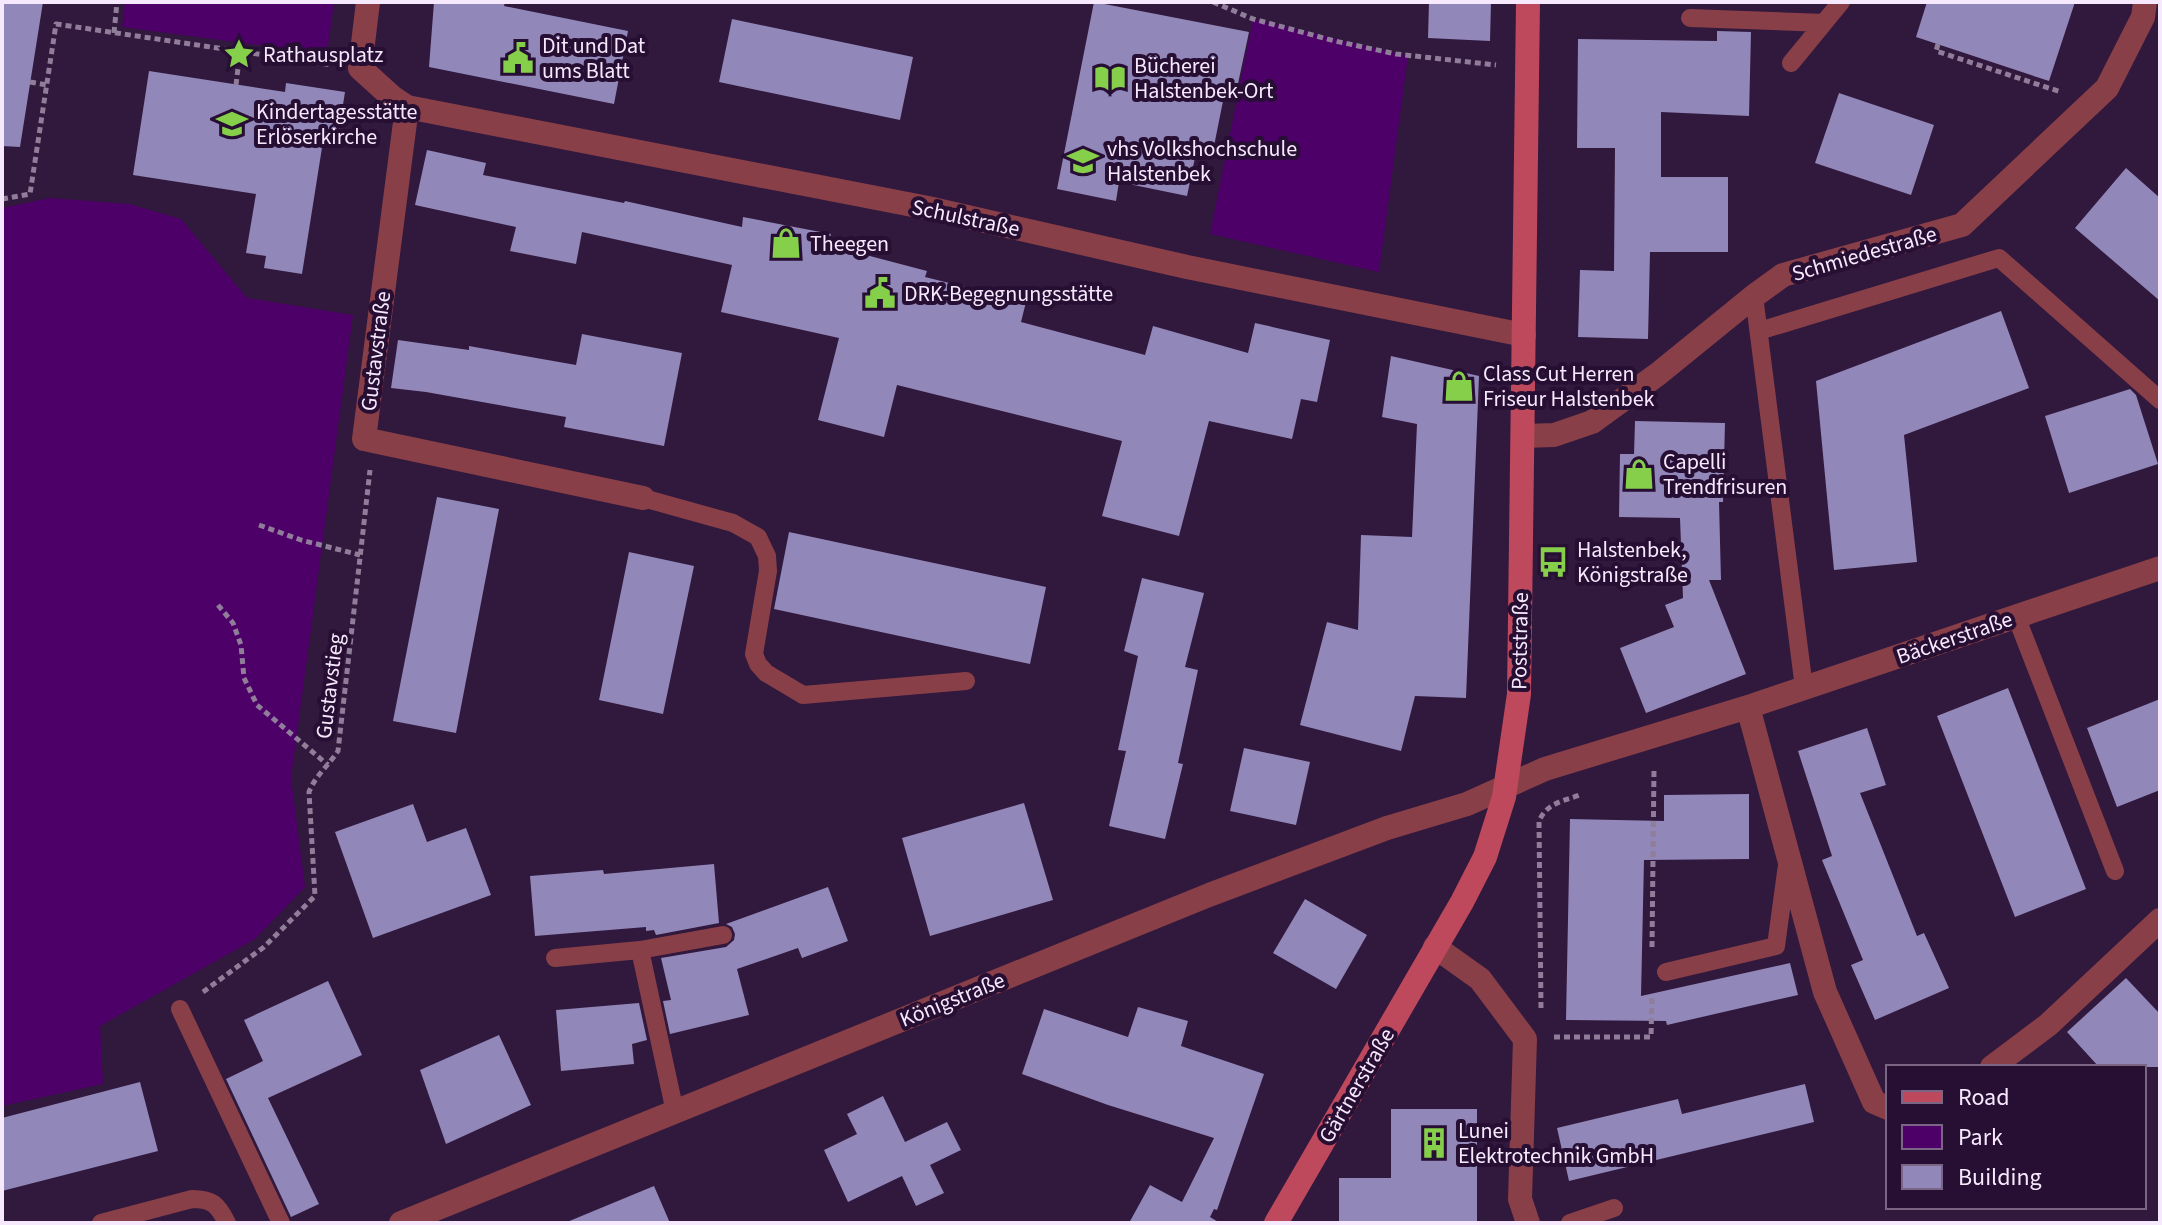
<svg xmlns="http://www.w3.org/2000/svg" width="2162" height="1225" font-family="'Source Sans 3',sans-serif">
  <rect width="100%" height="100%" fill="#31183d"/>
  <path fill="#4d0168" d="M125 2H334L327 54 122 27Z
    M1253 19 1408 56 1379 272 1210 234Z
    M50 198 129 204 181 219 247 298 353 315 291 778 305 887 255 939 100 1026 103 1084 2 1106V208Z"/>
  <path fill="#9187b9" d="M2 2H43L20 147 2 146Z
    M434 2H505L504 6 628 31 614 104 429 67Z
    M1094 2 1249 32 1236 93 1225 91 1214 146 1198 143 1187 196 1119 182 1116 201 1057 189Z
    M1429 2H1491L1490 41 1428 38Z
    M1927 2H2075L2049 81 1916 37Z
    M732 19 913 57 900 120 719 82Z
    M1717 31 1751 32 1749 116 1661 112V177H1728V252H1650L1648 339 1578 337 1580 270 1614 271 1615 148H1577L1578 39 1717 41Z
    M149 71 285 92 286 83 345 92 338 137 324 135 302 274 264 268 266 256 246 253 256 194 133 175Z
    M1839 93 1934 125 1911 195 1815 163Z
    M427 150 486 163 483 175 624 203 625 201 742 227 743 217 831 234 828 245 927 271 925 277 1026 302 1021 322 1145 355 1153 326 1248 353 1255 323 1330 340 1317 402 1301 399 1292 439 1209 421 1179 536 1102 516 1122 441 897 385 884 437 818 420 839 338 721 312 732 265 582 232 576 264 510 251 516 227 415 205Z
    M2126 168 2160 198V301L2075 228Z
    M2001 311 2029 388 1904 435 1917 562 1834 570 1816 381Z
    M582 334 682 353 664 446 564 427 566 417 426 392 391 388 398 340 469 350V346L576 365Z
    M1391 356 1479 376 1466 698 1415 696 1401 751 1300 725 1327 622 1358 630 1361 535 1412 537 1417 424 1382 417Z
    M2130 389 2136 395 2158 464 2069 493 2045 416Z
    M1635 421 1725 423 1723 502H1719L1721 580H1709L1746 674 1646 713 1620 648 1674 627 1665 605 1683 598 1680 518 1619 517 1620 454H1634Z
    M437 497 499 509 456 733 393 721Z
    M789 532 1046 587 1030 664 774 609Z
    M629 552 694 566 663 714 599 700Z
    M1142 578 1204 593 1185 667 1198 670 1178 763 1183 764 1165 839 1109 826 1126 751 1118 750 1138 656 1124 651Z
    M2008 688 2086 889 2015 917 1937 716Z
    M2160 699V790L2117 807 2087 728Z
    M1867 728 1886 785 1860 793 1917 936 1924 933 1949 988 1875 1020 1851 965 1863 960 1822 860 1832 856 1798 751Z
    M1244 748 1310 762 1296 825 1230 811Z
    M1749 794V859L1644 860 1641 996 1790 963 1798 995 1667 1025 1666 1021 1566 1020 1570 819 1664 821V795Z
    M1024 803 1053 900 930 936 902 838Z
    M413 804 427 842 466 828 491 895 373 938 335 832Z
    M714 864 719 923 656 935 654 930 646 931V927L535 936 530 876 603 870 604 874Z
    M828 887 848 941 802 958 798 948 737 969 749 1015 670 1034 663 1001 671 1000 661 958 726 947 734 940 735 934 732 927 726 924Z
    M1305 899 1367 935 1336 989 1273 953Z
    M2126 978 2160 1014V1067H2099L2067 1032Z
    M328 981 362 1055 268 1098 319 1204 291 1217 226 1079 263 1061 244 1020Z
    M639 1003 647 1040 632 1044 634 1064 561 1071 556 1010Z
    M1138 1007 1188 1021 1181 1046 1264 1074 1217 1210 1214 1209 1210 1217 1220 1223H1129L1150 1185 1182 1202 1214 1138 1108 1105 1022 1074 1044 1009 1128 1037Z
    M499 1035 531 1105 446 1144 420 1070Z
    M140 1082 158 1151 2 1191V1118Z
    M1805 1084 1814 1122 1569 1181 1557 1128 1678 1099 1682 1114Z
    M883 1096 905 1142 947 1122 961 1150 930 1165 944 1193 916 1206 902 1176 848 1202 824 1150 857 1134 847 1114Z
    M1391 1109H1477V1223H1339V1178H1391Z
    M654 1186 670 1223H568L567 1222Z"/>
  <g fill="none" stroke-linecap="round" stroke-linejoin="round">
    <path stroke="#907d9a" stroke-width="5" stroke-dasharray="6 4" stroke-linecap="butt" d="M1213 2 1253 19 1335 41 1396 54 1496 65
      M114 33 117 2
      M1938 44 1936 51 2061 92
      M30 82 47 85
      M236 85 240 51
      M2 199 30 194 56 24 332 65
      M259 525 301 540 360 555
      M218 605 233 623 241 645 244 678 257 705 328 765
      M1652 947 1654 769
      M203 992 264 947 315 896 309 792C315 776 329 765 338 751L370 470
      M1541 1008 1539 821C1547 803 1563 801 1580 795
      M1554 1037H1651L1652 997"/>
    <path stroke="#883f48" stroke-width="18" d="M1690 18 1824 23
      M1791 63 1841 2
      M1754 296 1804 688
      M1759 331 1999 258 2160 400
      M643 498 733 523 758 537 767 556 768 571 754 654 758 664 766 673 803 695 966 681
      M2016 616 2115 871
      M555 958 640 950
      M1666 972 1776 946 1787 865
      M180 1009 281 1223
      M675 1112 640 950 723 935
      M101 1223 192 1199C213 1199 218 1205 227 1223
      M1570 1223 1614 1208"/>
    <path stroke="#883f48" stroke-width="24" d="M368 2 360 68 392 97 407 107 928 208 1187 267 1524 335
      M407 107 364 439 643 498
      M1523 436 1554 435 1592 422 1658 374 1754 296 1783 275 1962 225 2107 88 2143 17 2145 2
      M1748 707 1825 992 1874 1102 1888 1108
      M1435 947 1480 979 1525 1039 1520 1199 1528 1223
      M1992 1067 2048 1025 2160 920
      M401 1223 1209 895 1387 828 1467 804 1545 769 1748 707 2160 568"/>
    <path stroke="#be495c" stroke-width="24" d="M1276 1223 1462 902 1485 857 1504 797 1519 694 1528 2"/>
  </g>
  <defs>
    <symbol id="sight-bare" viewBox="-9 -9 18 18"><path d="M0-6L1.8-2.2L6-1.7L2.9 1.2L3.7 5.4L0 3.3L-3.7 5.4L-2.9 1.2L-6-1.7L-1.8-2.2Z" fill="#86cf4b" stroke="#270e33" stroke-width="2.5" paint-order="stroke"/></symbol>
    <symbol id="civic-bare" viewBox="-9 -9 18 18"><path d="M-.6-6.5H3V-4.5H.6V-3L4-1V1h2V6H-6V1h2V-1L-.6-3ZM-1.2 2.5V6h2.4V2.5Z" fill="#86cf4b" stroke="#270e33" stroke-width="2.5" paint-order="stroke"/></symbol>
    <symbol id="library-bare" viewBox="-9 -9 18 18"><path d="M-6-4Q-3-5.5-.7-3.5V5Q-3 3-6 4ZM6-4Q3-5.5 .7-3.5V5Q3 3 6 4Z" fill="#86cf4b" stroke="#270e33" stroke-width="2.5" paint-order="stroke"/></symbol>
    <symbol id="school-bare" viewBox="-9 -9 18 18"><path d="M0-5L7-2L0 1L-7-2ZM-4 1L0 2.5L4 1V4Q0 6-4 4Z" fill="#86cf4b" stroke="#270e33" stroke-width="2.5" paint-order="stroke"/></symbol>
    <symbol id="university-bare" viewBox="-9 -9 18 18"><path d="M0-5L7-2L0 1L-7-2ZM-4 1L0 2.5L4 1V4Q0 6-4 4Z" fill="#86cf4b" stroke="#270e33" stroke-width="2.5" paint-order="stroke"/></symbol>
    <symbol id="shop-bare" viewBox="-9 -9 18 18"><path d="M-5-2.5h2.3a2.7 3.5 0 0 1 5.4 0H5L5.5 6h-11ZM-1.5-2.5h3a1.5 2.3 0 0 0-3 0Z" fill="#86cf4b" stroke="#270e33" stroke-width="2.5" paint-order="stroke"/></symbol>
    <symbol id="bus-bare" viewBox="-9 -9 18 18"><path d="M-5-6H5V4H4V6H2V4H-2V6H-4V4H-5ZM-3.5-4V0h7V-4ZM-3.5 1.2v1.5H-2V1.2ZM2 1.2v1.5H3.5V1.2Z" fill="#86cf4b" stroke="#270e33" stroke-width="2.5" paint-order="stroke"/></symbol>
    <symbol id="building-bare" viewBox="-9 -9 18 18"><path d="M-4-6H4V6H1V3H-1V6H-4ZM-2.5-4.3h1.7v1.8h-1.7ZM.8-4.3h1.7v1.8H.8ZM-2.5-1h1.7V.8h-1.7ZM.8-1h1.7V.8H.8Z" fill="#86cf4b" stroke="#270e33" stroke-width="2.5" paint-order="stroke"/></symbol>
  </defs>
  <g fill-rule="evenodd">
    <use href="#sight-bare" x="217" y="32" width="44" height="44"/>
    <use href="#civic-bare" x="496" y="36" width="44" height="44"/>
    <use href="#library-bare" x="1088" y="56" width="44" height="44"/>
    <use href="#school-bare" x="210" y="102" width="44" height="44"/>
    <use href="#university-bare" x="1061" y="139" width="44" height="44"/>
    <use href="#shop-bare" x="764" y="221" width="44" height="44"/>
    <use href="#civic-bare" x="858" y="271" width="44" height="44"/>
    <use href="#shop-bare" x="1437" y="364" width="44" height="44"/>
    <use href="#shop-bare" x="1617" y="452" width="44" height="44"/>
    <use href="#bus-bare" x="1531" y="540" width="44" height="44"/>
    <use href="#building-bare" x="1412" y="1121" width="44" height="44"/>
  </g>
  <g text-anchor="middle" stroke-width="8" stroke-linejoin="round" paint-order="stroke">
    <g font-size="22" fill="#f6e9fd" stroke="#270e33" text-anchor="start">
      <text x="542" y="53">Dit und Dat<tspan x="542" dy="25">ums Blatt</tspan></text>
      <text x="263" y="62">Rathausplatz</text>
      <text x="1134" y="73">Bücherei<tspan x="1134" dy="25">Halstenbek-Ort</tspan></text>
      <text x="256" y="119">Kindertagesstätte<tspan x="256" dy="25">Erlöserkirche</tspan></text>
      <text x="1107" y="156">vhs Volkshochschule<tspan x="1107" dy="25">Halstenbek</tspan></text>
      <text x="810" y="251">Theegen</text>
      <text x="904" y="301">DRK-Begegnungsstätte</text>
      <text x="1483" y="381">Class Cut Herren<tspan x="1483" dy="25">Friseur Halstenbek</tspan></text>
      <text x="1663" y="469">Capelli<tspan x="1663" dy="25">Trendfrisuren</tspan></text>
      <text x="1577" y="557">Halstenbek,<tspan x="1577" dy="25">Königstraße</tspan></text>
      <text x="1458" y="1138">Lunei<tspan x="1458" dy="25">Elektrotechnik GmbH</tspan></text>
    </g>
    <g font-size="22" fill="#f6e9fd" stroke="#270e33">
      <text transform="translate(966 217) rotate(12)" y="8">Schulstraße</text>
      <text transform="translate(1864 253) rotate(-16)" y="8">Schmiedestraße</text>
      <text transform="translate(375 351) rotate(-83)" y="8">Gustavstraße</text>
      <text transform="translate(1954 637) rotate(-19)" y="8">Bäckerstraße</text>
      <text transform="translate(1519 641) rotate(-89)" y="8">Poststraße</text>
      <text transform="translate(329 686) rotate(-83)" y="8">Gustavstieg</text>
      <text transform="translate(952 999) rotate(-22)" y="8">Königstraße</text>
      <text transform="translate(1356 1085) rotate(-60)" y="8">Gärtnerstraße</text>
    </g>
  </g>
  <rect width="2162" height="1225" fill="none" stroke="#f6e9fd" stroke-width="8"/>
  <rect x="1886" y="1065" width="260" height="144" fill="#270e33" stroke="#7a6684" stroke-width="2"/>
  <rect x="1902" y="1091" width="40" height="12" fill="#be495c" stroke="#7a6684" stroke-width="2"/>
  <text x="1958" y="1105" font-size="24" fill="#f6e9fd">Road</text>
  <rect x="1902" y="1125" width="40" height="24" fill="#4d0168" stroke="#7a6684" stroke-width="2"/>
  <text x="1958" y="1145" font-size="24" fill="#f6e9fd">Park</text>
  <rect x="1902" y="1165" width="40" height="24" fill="#9187b9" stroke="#7a6684" stroke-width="2"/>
  <text x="1958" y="1185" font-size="24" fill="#f6e9fd">Building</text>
</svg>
